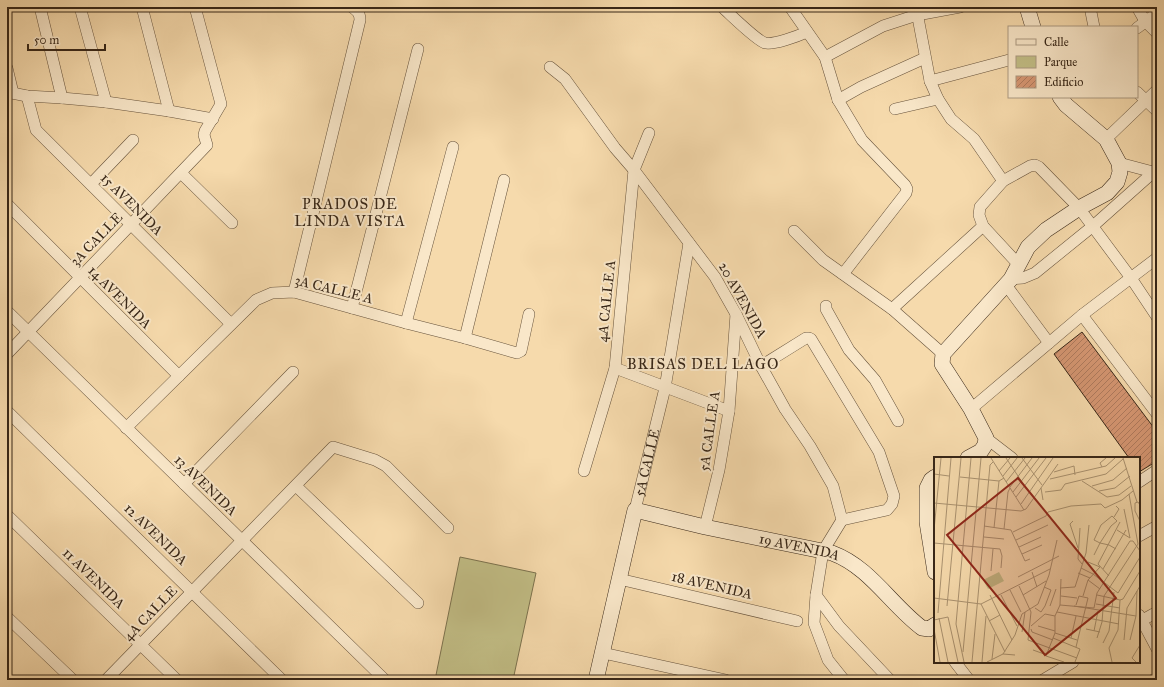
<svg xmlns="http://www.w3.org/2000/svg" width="1164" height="687" font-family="'IM FELL Great Primer',serif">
  <defs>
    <pattern id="building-hatch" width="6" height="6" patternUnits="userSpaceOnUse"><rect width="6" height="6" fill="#d59672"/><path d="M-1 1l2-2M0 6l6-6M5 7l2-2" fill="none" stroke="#ae7a5d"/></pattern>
  </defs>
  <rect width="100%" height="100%" fill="#f6daac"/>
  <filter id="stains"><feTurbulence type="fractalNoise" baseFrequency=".005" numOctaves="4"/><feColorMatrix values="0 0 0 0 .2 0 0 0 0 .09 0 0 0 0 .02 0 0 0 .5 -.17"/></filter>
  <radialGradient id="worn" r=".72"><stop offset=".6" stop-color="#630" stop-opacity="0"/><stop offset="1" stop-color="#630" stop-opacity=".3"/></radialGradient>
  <path fill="#c2be86" stroke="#7c724e" d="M460 557 536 573 513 680H435Z"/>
  <path fill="url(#building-hatch)" stroke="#372617" d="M1082 332 1157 432V461L1139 472V458H1129L1054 354Z"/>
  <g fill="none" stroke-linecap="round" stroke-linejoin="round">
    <defs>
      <g id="street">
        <path d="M40 7 62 98"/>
        <path d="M80 7 106 102"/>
        <path d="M142 7 169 111"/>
        <path d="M722 7C731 15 756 40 765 43 774 45 798 36 807 32"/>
        <path d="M790 7 825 57 838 100 862 140 905 185 907 189 906 193 843 274"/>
        <path d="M916 7 930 81 938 99 951 119 974 139 1003 181"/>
        <path d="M1090 7 1094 27"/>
        <path d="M1137 7 1145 21 1157 33"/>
        <path d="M1137 28 1157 13"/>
        <path d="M825 57 883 26 917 15 960 7"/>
        <path d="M550 67 565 79 615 148 634 170 715 277 736 314 761 366 785 409 810 446 833 486 842 520 823 551 816 595 814 623 828 660 844 680"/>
        <path d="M7 68 13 93"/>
        <path d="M930 81 1009 60"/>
        <path d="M7 92 27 96 62 98 106 102 169 111 213 119"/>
        <path d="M1137 92 1157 111"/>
        <path d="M27 96 36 130 231 324"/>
        <path d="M838 100 861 87 925 58"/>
        <path d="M895 109 938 99"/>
        <path d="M1106 139 1157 90"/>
        <path d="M1119 163 1153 172"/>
        <path d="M181 173 232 223"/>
        <path d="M91 184 133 140"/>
        <path d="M7 204 179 376"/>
        <path d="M794 231 823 260 892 309 943 354"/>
        <path d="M1019 265 983 226 979 215 980 207 1003 181 1030 166 1035 165 1039 167 1079 208 1131 278 1157 317"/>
        <path d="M1011 279 1023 278 1035 273 1093 226 1157 169"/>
        <path d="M1006 285 1049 343"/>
        <path d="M294 292 360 20C360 13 357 11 352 7"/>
        <path d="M826 306V309L849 350 875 380 898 421"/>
        <path d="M352 308 418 49"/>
        <path d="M892 309 983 226"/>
        <path d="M7 311 385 680"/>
        <path d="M1082 315 1157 414"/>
        <path d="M406 323 453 147"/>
        <path d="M465 338 504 180"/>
        <path d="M7 354 207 145 204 135 205 131 221 104 195 7"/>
        <path d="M761 366 806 338H809L811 339 879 452 894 496 892 504 887 510 842 520"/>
        <path d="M615 368 729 411"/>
        <path d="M971 409 1082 315 1157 258"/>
        <path d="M7 411 282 680"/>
        <path d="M126 428 256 300 272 293 294 292 406 323 465 338 517 353 521 351 529 314"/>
        <path d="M986 438 1012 458"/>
        <path d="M584 471 615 368 634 170 649 133"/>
        <path d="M1139 482 1157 470"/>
        <path d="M184 484 293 372"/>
        <path d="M296 486 418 603"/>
        <path id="s1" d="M635 510 665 388 689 243"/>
        <path d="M7 515 177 680"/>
        <path d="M705 527 719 470 729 411 736 314"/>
        <path d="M1139 536 1157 526"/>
        <path d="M619 579 797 621"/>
        <path d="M816 595 839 626 890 680"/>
        <path d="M1139 615 1157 649"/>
        <path d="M7 617 73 680"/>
        <path d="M1139 622 1157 612"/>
        <path d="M603 653 726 680"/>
        <path d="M955 662 969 680"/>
        <path d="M106 680 333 447 375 460 386 466 448 528"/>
        <path d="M1043 680 1073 662"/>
        <path d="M1153 680 1157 678"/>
      </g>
      <g id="secondary">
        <path d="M1027 7 1033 27"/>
        <path d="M968 458 981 451 985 445 986 438 971 409 942 364 943 354 1011 279 1028 247 1046 230 1079 208 1107 193 1117 182 1120 172 1119 163 1106 139 1066 105 1060 97"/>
        <path d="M935 477 931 480 927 488V522L935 572"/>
        <path id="s2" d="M596 680 635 510 705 527 832 553C870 567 891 605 922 628L929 629 935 625"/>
      </g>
    </defs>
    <use href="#street" stroke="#67533c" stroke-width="12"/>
    <use href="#secondary" stroke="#372617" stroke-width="16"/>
    <use href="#street" stroke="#f9e7c9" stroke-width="11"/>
    <use href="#secondary" stroke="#f9e7c9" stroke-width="15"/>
  </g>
  <g text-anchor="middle" stroke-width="4" stroke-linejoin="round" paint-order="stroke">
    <g font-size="14" fill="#372617" stroke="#f9e7c9">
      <text transform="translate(132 204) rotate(45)" y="5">15 AVENIDA</text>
      <text transform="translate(96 239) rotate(-46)" y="5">3A CALLE</text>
      <text transform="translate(334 289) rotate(14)" y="5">3A CALLE A</text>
      <text transform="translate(120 297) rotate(45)" y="5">14 AVENIDA</text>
      <text transform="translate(743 300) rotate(61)" y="5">20 AVENIDA</text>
      <text transform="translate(606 301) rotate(-84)" y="5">4A CALLE A</text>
      <text transform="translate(709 431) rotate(-82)" y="5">5A CALLE A</text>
      <text dy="5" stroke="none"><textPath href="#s1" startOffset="49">5A CALLE</textPath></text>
      <text transform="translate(206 485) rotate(44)" y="5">13 AVENIDA</text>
      <text transform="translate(156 534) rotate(44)" y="5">12 AVENIDA</text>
      <text dy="5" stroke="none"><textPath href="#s2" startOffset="343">19 AVENIDA</textPath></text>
      <text transform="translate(94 578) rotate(44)" y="5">11 AVENIDA</text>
      <text transform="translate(712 585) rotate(13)" y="5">18 AVENIDA</text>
      <text transform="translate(150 613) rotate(-46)" y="5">4A CALLE</text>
    </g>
    <g font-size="15" letter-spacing="1" fill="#372617" stroke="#f9e7c9">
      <text x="350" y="209">PRADOS DE<tspan x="350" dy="17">LINDA VISTA</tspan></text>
      <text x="703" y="369">BRISAS DEL LAGO</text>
    </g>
  </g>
  <g transform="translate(934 457)">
    <rect width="206" height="206" fill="#f6daac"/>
    <path d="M65 115 70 124 54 132 49 123Z" fill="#c2be86"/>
    <path fill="none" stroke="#aa9270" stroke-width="1" d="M57 1 90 53M72 1 88 25M88 1 108 28M189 1 203 45M168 10 166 6 172 1M65 14 76 1M120 15 140 9 141 18M0 17 15 19M69 19 83 1M26 20 65 24 70 21M116 22 172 9 181 1M148 24 173 40 185 38 197 29M72 25 91 1M158 29 179 23 193 11M76 30 98 1M107 31 109 43M165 34 181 31 196 19M79 35 105 1M111 35 127 33 131 27 172 17 189 2M82 40 112 1M0 46 87 54 92 52 124 7M87 47 119 1M206 48 204 45 201 46V54L206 64M190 52 196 81M180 60 185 52 182 49M139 64 136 67 144 91M50 69 77 73 91 104 96 102M60 71 65 24M146 71 144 102 148 107M70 72 74 35 76 31M0 73 7 1M183 73 196 81M79 75 112 59 114 55 137 49 167 47 171 51 188 43 199 34M50 80 70 82M82 83 114 68M0 86 66 92 68 99 67 111M85 90 107 80M88 97 108 88M160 98 166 86 177 69 183 64 178 59 167 68 160 83 166 86 175 88 182 92M154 105 166 110M147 111 159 117 184 136 206 100M169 112 192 73M57 114 59 92M98 115 103 130M144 116 156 121M175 119 164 107 186 65M84 120 125 99M154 123 166 132M85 129 97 155 94 183 143 201M126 131 141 130 152 96 155 68M76 133 87 155M56 138 78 183M67 138 83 169M89 138 112 124M163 138 186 143M127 139 143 141M149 139 154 123 166 110M0 141 47 147 116 112M186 143 189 142 206 114M47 147 71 195M162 147 186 151M126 148 127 122M13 149 27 1M116 149 122 132M140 149 202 159M101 151 107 155 111 149 117 133 110 130M123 155 185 167M4 156 17 1M5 161 14 205M0 163 14 160 24 205M55 164 66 158M97 169 111 157 121 159 126 148 160 151 163 136 196 84H199L206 94M104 169 121 174M0 172 6 205M97 172 98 175 119 183M152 172 166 175M160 174 164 154M88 175 91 155M121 176 143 183M119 181 146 192 141 205M137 181 142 159M163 181 168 165 170 139 204 87 195 37M190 183 193 151 206 129M196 183 202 159 203 134M169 186 175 174 180 135M142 190 154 141 145 139 142 148M99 193 113 198M29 195 47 1M69 197 81 198M112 199 121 176V159M112 199 130 205M58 202 61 177M30 205 22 167 37 1M38 205 56 8 59 5M48 205 52 159M53 205 69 197 81 178 88 157 104 147 115 118 123 83M178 205 175 191 184 173 186 143M202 205 198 201 206 188"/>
    <path fill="#8f2418" fill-opacity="0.15" stroke="#8f2418" stroke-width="2" d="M84 21 182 141 111 198 13 78Z"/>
    <rect width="206" height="206" fill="none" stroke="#372617" stroke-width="2"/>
  </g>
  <rect width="1164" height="687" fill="none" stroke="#f6daac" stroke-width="24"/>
  <rect x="8" y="8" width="1148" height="671" fill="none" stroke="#372617" stroke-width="2"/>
  <rect x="12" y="12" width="1140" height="663" fill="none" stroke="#372617"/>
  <rect x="1008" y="26" width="130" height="72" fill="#f9e7c9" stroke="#ab9a82"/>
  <rect x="1016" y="39" width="20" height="6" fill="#f9e7c9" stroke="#ab9a82"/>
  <text x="1044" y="46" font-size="12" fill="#372617">Calle</text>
  <rect x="1016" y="56" width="20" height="12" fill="#c2be86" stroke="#ab9a82"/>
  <text x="1044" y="66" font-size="12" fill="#372617">Parque</text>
  <rect x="1016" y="76" width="20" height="12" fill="url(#building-hatch)" stroke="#ab9a82"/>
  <text x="1044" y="86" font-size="12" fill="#372617">Edificio</text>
  <path d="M28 44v6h77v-6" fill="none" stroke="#372617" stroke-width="2"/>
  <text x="34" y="44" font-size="12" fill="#372617" stroke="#f9e7c9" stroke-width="3" paint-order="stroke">50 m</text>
  <rect width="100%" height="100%" filter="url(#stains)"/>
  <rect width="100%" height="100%" fill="url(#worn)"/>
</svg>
